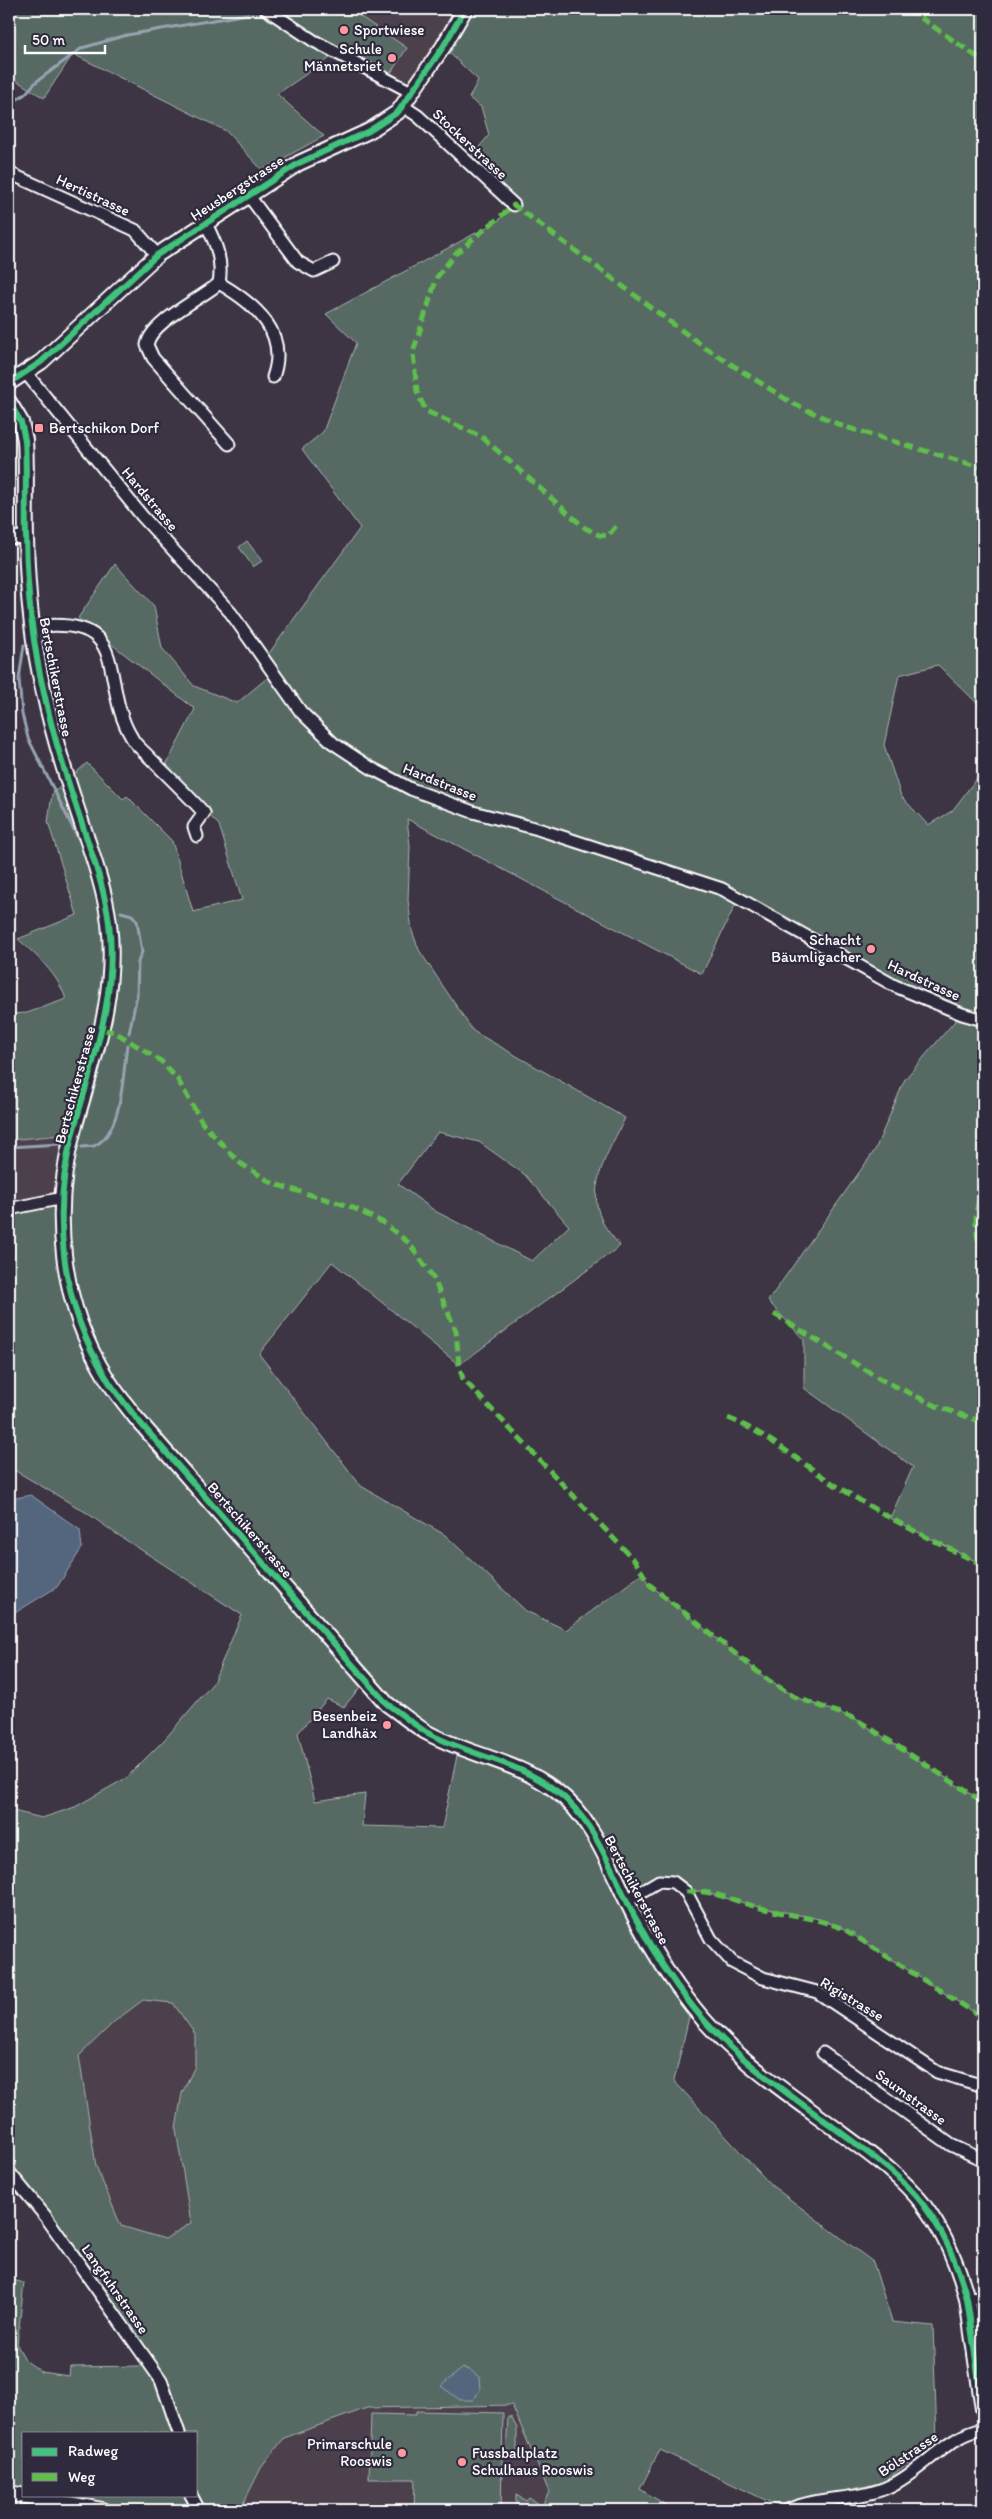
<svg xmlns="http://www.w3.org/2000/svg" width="992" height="2519" font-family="Itim,sans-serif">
  <rect width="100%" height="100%" fill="#3d3444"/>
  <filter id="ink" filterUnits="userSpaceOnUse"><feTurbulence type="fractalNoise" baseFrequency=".02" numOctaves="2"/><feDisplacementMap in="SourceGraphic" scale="10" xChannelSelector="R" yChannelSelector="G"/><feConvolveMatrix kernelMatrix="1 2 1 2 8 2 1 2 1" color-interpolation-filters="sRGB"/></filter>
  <g filter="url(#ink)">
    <path fill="#4e414d" d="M277 9H439L456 19 411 83 382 70Z
      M73 1134 63 1198 9 1209V1140Z
      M143 2000 173 2003 195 2034V2066L182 2093 176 2129 191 2223 165 2239 122 2226 96 2166 79 2055 115 2021Z
      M512 2405 549 2492 540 2510H240L261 2468 284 2438 367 2408Z"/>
    <path fill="#566963" stroke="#aab4b1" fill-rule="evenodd" d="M9 9H257L330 58 277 94 324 136 262 170 226 131 73 54 44 98 9 76Z
      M279 9H349L407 48 390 74 331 45Z
      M465 9H983V709L938 665 899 675 884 745 901 796 928 825 952 811 983 770V1565L890 1518 913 1467 804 1388V1340L768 1301 875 1150 905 1079 961 1014 895 986 739 897 702 974 407 819 410 846 408 900 412 931 419 950 473 1031 625 1118C610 1150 585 1185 602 1221 606 1230 614 1238 620 1246L459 1365 332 1262 259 1354 361 1486 445 1535 526 1611 566 1630 642 1574 650 1585 768 1680 795 1697 856 1719 983 1802V2018L844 1929 819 1919 759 1907 699 1891 686 1892 659 1881 627 1900 693 2000 674 2081 771 2185 873 2262 892 2322 933 2326 937 2440 884 2482 778 2506 660 2450 640 2489 666 2505 665 2510H540L549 2492 512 2405 367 2408 284 2438 261 2468 240 2510H9V2279L24 2283 17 2345 26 2361 42 2372 69 2376 70 2367 142 2366 148 2362 9 2172V1810L42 1818 75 1807 126 1778 165 1739 213 1683 242 1615 115 1533 87 1513 9 1467V1209L63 1198 72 1134 9 1140V1014L27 1013 66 999C57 973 38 957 18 939L77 915 48 822 52 794 87 763 123 799 127 796 172 841 193 912 242 900 219 825 163 771 195 709 78 618 115 564 154 606 162 648 194 686 237 703 273 673 267 656 360 528 302 449 323 432 356 343 326 314 498 221 514 205 467 162 489 135 481 107 469 98 478 80 443 47ZM438 1132 479 1142 524 1174 569 1226 532 1261 435 1211 398 1184ZM365 1681 427 1732 459 1746 442 1828 362 1826 365 1794 315 1801 298 1733 327 1699 344 1707ZM143 2000 173 2003 195 2034V2066L182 2093 176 2129 191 2223 165 2239 121 2226 96 2166 79 2056 115 2021ZM24 2433H196V2495H24Z
      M247 541 262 561 253 567 239 547Z
      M416 2411 503 2413 501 2510H414L415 2479H369L371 2414 416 2415Z
      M508 2417H511L517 2428V2457H506Z
      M516 2495 526 2501 529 2498 538 2504 535 2510H516Z"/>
    <path fill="#52667d" stroke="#97a3b1" d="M31 1495 80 1530 82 1548 57 1587 18 1611 9 1614V1508L16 1498Z
      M463 2368 470 2370 479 2377 480 2390 473 2400H460L441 2386Z"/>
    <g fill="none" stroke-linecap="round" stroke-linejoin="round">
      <path stroke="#97a3b1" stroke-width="3" d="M9 105 25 94 36 82 82 48 127 35 248 14
        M24 645 19 679 22 714 28 738 78 838
        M121 912 132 915 137 921 142 952 138 962 137 995 129 1033
        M9 1147 60 1144
        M82 1147C86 1146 91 1147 94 1146 123 1133 123 1072 127 1045"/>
      <defs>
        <path id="minor" d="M266 9 314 41 413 93
          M403 106 418 116 514 205
          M9 173 135 230 157 255
          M249 196 298 262 314 271 333 262
          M206 224C216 243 223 261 219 283 255 304 289 332 273 377
          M219 283C203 298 150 322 147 345L153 358 229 444
          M26 373 142 516 231 613 301 712 333 743 371 768 411 789 473 812 538 829 722 889 895 986 962 1014 983 1020
          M9 538 26 537
          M32 627C136 613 97 681 132 738 136 746 144 751 150 758 168 776 187 794 204 813L194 827 197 836
          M9 1209 63 1198
          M627 1900 659 1881 673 1882 686 1892 711 1939 732 1962 763 1978 817 1992 937 2072 980 2085
          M823 2053 951 2145 983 2160
          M9 2172 46 2217 161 2380 179 2433
          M967 2299 983 2296
          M191 2495 199 2510
          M788 2510C821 2495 859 2502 892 2485 924 2469 947 2436 983 2429"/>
        <path id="tertiary" d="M9 383 41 362 157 255 299 163 369 131 398 112 443 47 465 9
          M9 402 21 422 25 440C27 472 25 505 26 537 27 589 32 642 44 693 54 740 69 785 84 830 94 860 105 891 109 923 118 997 92 1062 73 1132 51 1214 61 1304 106 1377 114 1391 126 1404 136 1418L387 1704C400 1713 413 1724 426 1732 467 1755 517 1761 555 1790 597 1821 613 1877 637 1921 652 1950 672 1981 693 2007 734 2059 792 2096 844 2135 871 2155 901 2176 922 2203 944 2232 958 2264 967 2299L983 2409
          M9 2493 102 2510"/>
      </defs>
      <use href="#minor" stroke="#fff" stroke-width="15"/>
      <use href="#tertiary" stroke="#fff" stroke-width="18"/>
      <use href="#minor" stroke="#2f2a3d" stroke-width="11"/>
      <use href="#tertiary" stroke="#2f2a3d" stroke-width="14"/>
      <path stroke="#5fbe4e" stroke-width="5" stroke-dasharray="10 5" stroke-linecap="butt" d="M908 9 983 61
        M616 526 608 536 599 535 585 528 482 437 426 411 417 392 413 352 437 277 455 254 514 205 704 347 792 403 842 426 983 468
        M103 1030 115 1032 161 1061 178 1080 203 1124 240 1163 274 1184 349 1206 382 1222 409 1243 433 1277 456 1331 459 1365 463 1379 635 1561 650 1585 768 1680 795 1697 856 1719 983 1802
        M983 1186C973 1215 974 1230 983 1258
        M774 1314 882 1380 941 1408 983 1422
        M728 1418C771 1435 808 1469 848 1493 891 1520 937 1543 983 1565
        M686 1892C710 1889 734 1901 757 1907 787 1915 814 1917 844 1929L983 2018"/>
      <defs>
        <path id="cycleway" d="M9 383 41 362 157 255 299 163 369 131 398 112 443 47 465 9
          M9 402 21 422 25 440C27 472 25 505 26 537 27 589 32 642 44 693 54 740 69 785 84 830 94 860 105 891 109 923 118 997 92 1062 73 1132 51 1214 61 1304 106 1377 114 1391 126 1404 136 1418L387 1704C400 1713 413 1724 426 1732 467 1755 517 1761 555 1790 597 1821 613 1877 637 1921 652 1950 672 1981 693 2007 734 2059 792 2096 844 2135 871 2155 901 2176 922 2203 944 2232 958 2264 967 2299L983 2409"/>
      </defs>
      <use href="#cycleway" stroke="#2f2a3d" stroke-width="9"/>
      <use href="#cycleway" stroke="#40c37c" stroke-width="6"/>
    </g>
  </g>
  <g fill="#ff9aa2" stroke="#2f2a3d" stroke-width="2">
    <circle cx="344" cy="30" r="5"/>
    <circle cx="392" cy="58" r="5"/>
    <rect x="34" y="423" width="10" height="10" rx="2.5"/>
    <circle cx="871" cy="949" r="5"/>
    <circle cx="387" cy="1725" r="5"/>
    <circle cx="402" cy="2453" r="5"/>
    <circle cx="462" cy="2462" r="5"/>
  </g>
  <g text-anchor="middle" stroke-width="4.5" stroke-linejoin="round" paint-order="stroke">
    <g font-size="15" fill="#fff" stroke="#2f2a3d" text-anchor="end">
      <text x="354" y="35" text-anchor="start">Sportwiese</text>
      <text x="382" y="54">Schule<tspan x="382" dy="17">Männetsriet</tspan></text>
      <text x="49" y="433" text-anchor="start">Bertschikon Dorf</text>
      <text x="861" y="945">Schacht<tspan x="861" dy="17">Bäumligacher</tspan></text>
      <text x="377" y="1721">Besenbeiz<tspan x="377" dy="17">Landhäx</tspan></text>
      <text x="392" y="2449">Primarschule<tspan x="392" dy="17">Rooswis</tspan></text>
      <text x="472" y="2458" text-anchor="start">Fussballplatz<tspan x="472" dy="17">Schulhaus Rooswis</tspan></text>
    </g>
    <g font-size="15" fill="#fff" stroke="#2f2a3d">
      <text transform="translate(470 144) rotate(43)" y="5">Stockerstrasse</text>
      <text transform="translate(237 188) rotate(-33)" y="5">Heusbergstrasse</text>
      <text transform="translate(93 195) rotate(25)" y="5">Hertistrasse</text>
      <text transform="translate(150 499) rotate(50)" y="5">Hardstrasse</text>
      <text transform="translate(56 677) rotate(79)" y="5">Bertschikerstrasse</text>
      <text transform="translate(440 782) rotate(22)" y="5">Hardstrasse</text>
      <text transform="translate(924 980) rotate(25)" y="5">Hardstrasse</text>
      <text transform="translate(75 1085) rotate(-75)" y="5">Bertschikerstrasse</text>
      <text transform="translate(250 1530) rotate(49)" y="5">Bertschikerstrasse</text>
      <text transform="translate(637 1890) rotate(62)" y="5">Bertschikerstrasse</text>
      <text transform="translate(852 1999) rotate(31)" y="5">Rigistrasse</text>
      <text transform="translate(911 2097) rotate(36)" y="5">Saumstrasse</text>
      <text transform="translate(115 2289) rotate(55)" y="5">Langfuhrstrasse</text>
      <text transform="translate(908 2454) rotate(-34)" y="5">Bölstrasse</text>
    </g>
  </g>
  <rect width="992" height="2519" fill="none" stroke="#2f2a3d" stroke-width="30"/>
  <rect x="15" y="15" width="962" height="2489" fill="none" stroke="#fff" stroke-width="2" filter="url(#ink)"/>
  <rect x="22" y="2432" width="175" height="65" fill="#2f2a3d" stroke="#827f8b"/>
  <rect x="32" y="2448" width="25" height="8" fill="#40c37c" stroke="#827f8b"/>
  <text x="68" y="2456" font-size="15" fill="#ffffff">Radweg</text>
  <rect x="32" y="2473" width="25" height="8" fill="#5fbe4e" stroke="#827f8b"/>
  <text x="68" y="2482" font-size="15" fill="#ffffff">Weg</text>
  <path d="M25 45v8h80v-8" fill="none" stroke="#ffffff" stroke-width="2.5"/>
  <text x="32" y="45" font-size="15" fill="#ffffff" stroke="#2f2a3d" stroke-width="4" paint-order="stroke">50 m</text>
</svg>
